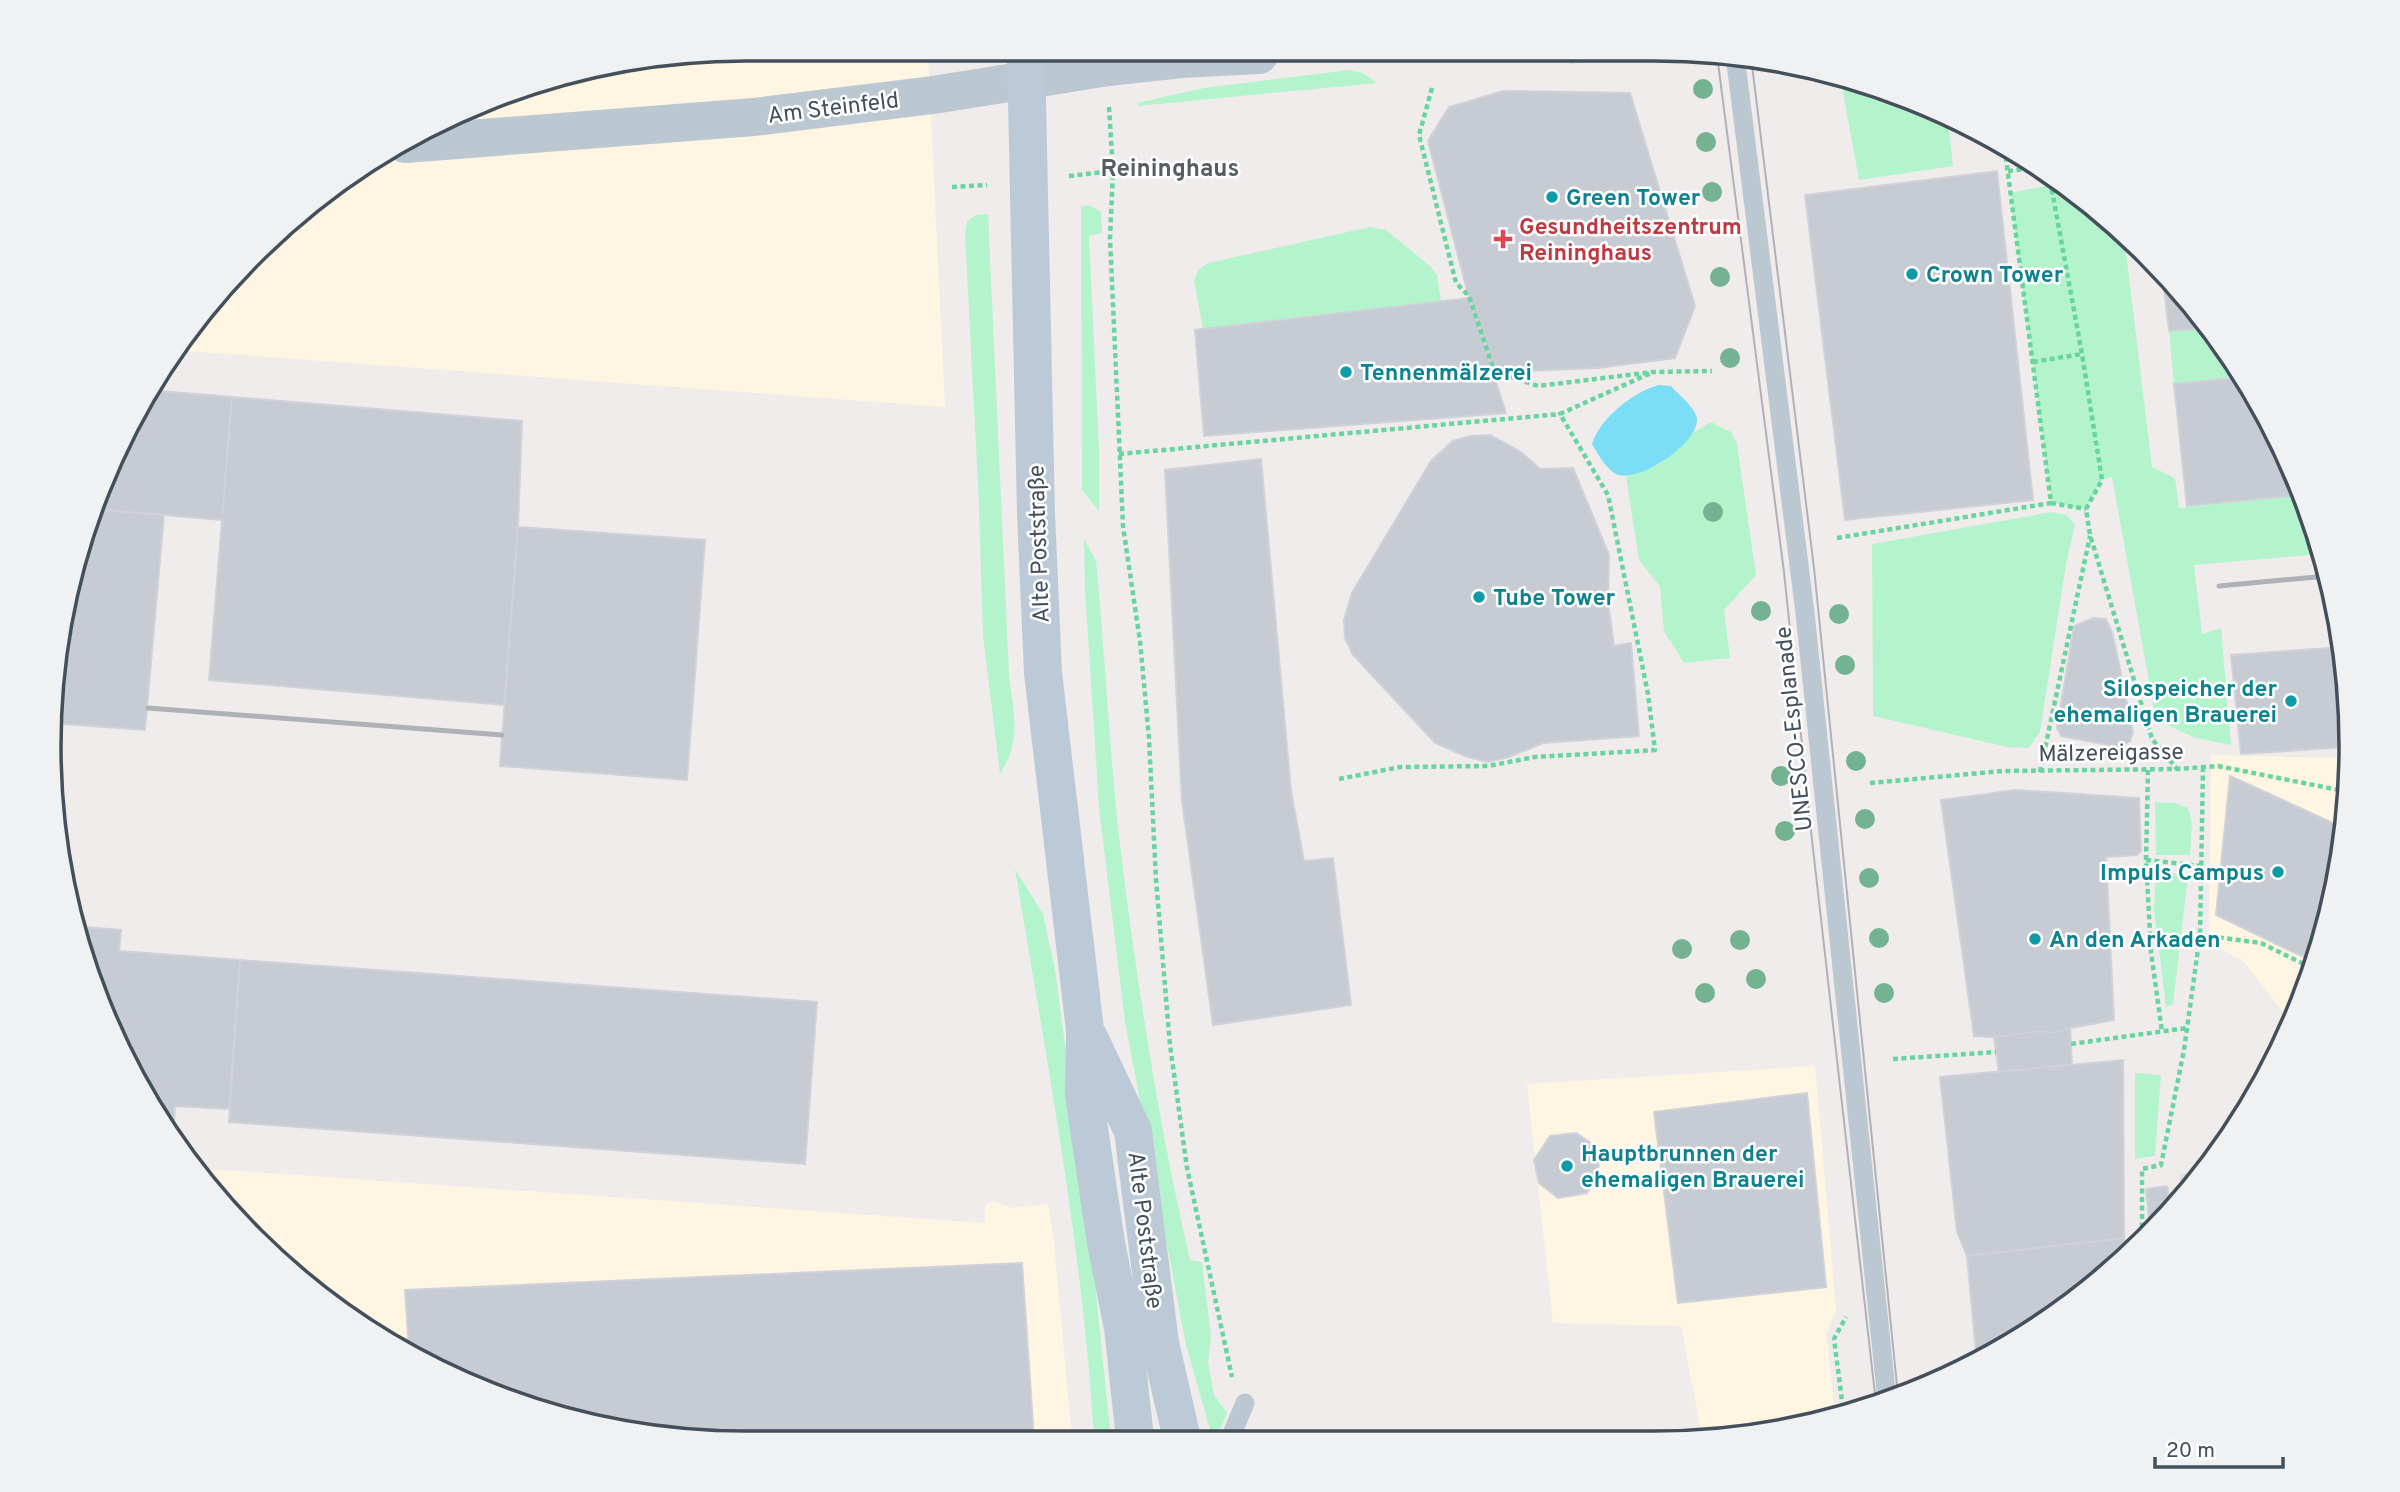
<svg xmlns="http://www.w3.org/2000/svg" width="2400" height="1492" font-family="Overpass,sans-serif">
  <rect width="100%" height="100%" fill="#f0ecec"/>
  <path fill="#fef5e2" d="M655 55H928L945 407 174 350 193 321 253 253 358 167 522 86Z
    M2211 755 2348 758 2349 792 2327 927 2291 1022 2243 961 2209 942Z
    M1815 1066 1836 1310 1826 1334 1836 1419 1703 1441 1681 1326 1553 1323 1527 1084Z
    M195 1168 985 1223V1204L994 1201 1012 1208 1048 1204 1054 1243 1072 1439 655 1437 480 1390 321 1299 253 1239Z"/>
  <path fill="#e1ddde" d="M2208 1168 2207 1171 2182 1195 2179 1175Z"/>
  <path fill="#b4f4cc" d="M1568 55H1642L1570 64Z
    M1350 70 1363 73 1377 83 1138 106 1137 103 1204 88Z
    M1841 81 1921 102 1948 118 1953 166 1859 180Z
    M2051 185H2063L2079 193 2124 236 2152 467 2175 478 2179 508 2302 495 2314 522 2321 554 2194 565 2202 634 2221 628 2231 745 2196 738 2156 720 2112 477 2102 480 2086 509 2051 503 2010 193Z
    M1089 205 1101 212 1102 233 1089 236 1099 450V511L1082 490 1081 207Z
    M988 214 1009 674C1013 714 1023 738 1000 774L983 636 979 505 965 233 967 221 976 215Z
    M1370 227 1386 230 1430 266 1437 275 1441 302 1203 329 1194 280 1199 269 1208 263Z
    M2208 328 2243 377 2174 384 2169 331Z
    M1711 422 1731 432 1737 444 1756 575 1724 610 1730 658 1684 663 1664 631 1660 587 1639 560 1626 477 1660 464 1693 433Z
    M2052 512 2067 515 2075 525 2066 564 2040 732 2029 748 2007 747 1873 716 1872 544Z
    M1084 539 1096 561C1105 653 1109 745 1119 836 1136 978 1158 1121 1190 1260L1202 1262 1211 1337 1208 1362 1214 1395 1227 1413 1221 1428 1211 1433 1186 1345 1125 1022 1099 807 1085 590Z
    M2155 802 2175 803 2188 808 2192 823 2190 855H2156Z
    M1015 869 1043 914 1055 969 1091 1245 1111 1439H1094C1083 1248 1046 1058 1015 869Z
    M2156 870 2188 877 2173 1004 2166 1007 2154 909Z
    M2135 1073 2161 1075 2155 1156 2135 1159Z"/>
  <path fill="#7cdef6" d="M1659 385 1671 386C1678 394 1692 405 1696 415 1706 439 1638 485 1616 474 1606 469 1598 454 1592 444 1600 418 1633 392 1659 385Z"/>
  <path fill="#c7cbd3" stroke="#cfd2d9" stroke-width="2" d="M1503 91 1630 93 1695 306 1675 358 1598 368 1526 371 1494 369 1468 294 1428 141 1449 107Z
    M1997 171 2033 500 1845 520 1805 195Z
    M2162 271 2178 287 2208 328 2169 331Z
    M1469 298 1506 413 1204 436 1195 330Z
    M2243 377 2258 398 2302 495 2187 506 2174 384Z
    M147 390 232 397 222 520 92 509Z
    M232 397 522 421 518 527 504 705 209 680Z
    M1490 435 1521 452 1540 469 1573 468 1609 555 1608 602 1614 646 1631 643 1639 736 1543 743 1509 757 1487 762 1465 756 1435 743 1353 655 1345 638 1344 620 1352 593 1431 461 1453 441 1471 436Z
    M1261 459 1291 791 1304 861 1333 858 1351 1005 1213 1025 1182 801 1165 470Z
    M92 509 164 515 145 730 51 723 62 610 86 522Z
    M518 527 705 540 687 780 500 766Z
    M2093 618 2106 619 2112 632 2115 645 2133 733 2130 741 2119 747 2061 736 2057 728 2074 626Z
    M2343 647 2348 747 2241 754 2231 655Z
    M2230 776 2344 828 2327 927 2314 962 2216 915Z
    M2015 790 2139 798 2141 851 2137 855 2106 857 2114 1020 2070 1028 2053 1033 2040 1031 1994 1037 1974 1036 1941 800Z
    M73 926 121 930 119 951 240 960 229 1109 175 1106 174 1123 160 1122 121 1054Z
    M240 960 817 1002 805 1164 229 1122Z
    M2070 1028 2072 1064 1999 1072 1994 1037 2040 1031 2053 1033Z
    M2123 1060 2124 1238 1967 1256 1957 1232 1940 1077Z
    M1807 1093 1826 1287 1678 1303 1654 1112Z
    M1576 1133 1597 1147 1599 1173 1587 1193 1558 1198 1539 1183 1534 1160 1550 1136Z
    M2167 1186 2171 1207 2150 1227 2146 1189Z
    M2124 1238 2126 1252 2079 1299 1977 1362 1967 1256Z
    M1022 1263 1034 1439 895 1438 894 1432 652 1436 480 1390 409 1349 405 1290Z
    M894 1432 895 1438H780L779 1433Z"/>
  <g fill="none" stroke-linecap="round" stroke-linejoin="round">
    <path stroke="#68d59e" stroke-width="4.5" stroke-dasharray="5 3.5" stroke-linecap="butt" d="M1432 88 1419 135 1456 283 1469 296 1494 371 1538 386 1653 372 1712 371
      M1109 107 1113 171 1110 238 1123 526 1140 641 1149 738 1156 880 1170 1045 1187 1168 1232 1377
      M2008 171 2035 168
      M2045 174 2051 185 2082 354 2102 480 2086 509 2090 535 2152 739 2177 769
      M1069 176 1113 171
      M952 187 987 185
      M2033 362 2082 354
      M1119 454 1560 414
      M2051 503 2086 509
      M1837 538 2051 503 2005 151
      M2203 767 2200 935 2261 943 2312 968
      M2148 770 2146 860 2151 952 2162 1032
      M2040 772 2090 536
      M1339 779 1400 767 1488 766 1535 757 1655 750 1648 694 1608 495 1560 414 1653 372
      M1870 783 2003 771 2177 769 2218 766 2349 792
      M2146 860 2201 866
      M2071 1044 2187 1028
      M1893 1059 1996 1052
      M2142 1236V1169L2161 1165 2184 1050 2200 935
      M1844 1416 1834 1339 1846 1317"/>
    <path stroke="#bbc7d1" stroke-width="19" d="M1735 55 1805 613 1887 1400
      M1230 1439 1245 1403"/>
    <path stroke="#bbc7d1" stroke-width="38" d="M405 144 754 117 933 95 1108 67 1181 59 1259 55"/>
    <path stroke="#bccad8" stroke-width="38" d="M1026 55 1036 514 1043 673 1085 1030 1084 1095 1106 1243 1123 1328 1135 1439
      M1089 1038 1133 1131 1160 1343 1182 1439"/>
    <path stroke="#aeb2b8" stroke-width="2" d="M1717 55 1784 572 1811 831 1876 1403
      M1751 57 1814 568 1898 1395"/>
    <path stroke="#aeb2b8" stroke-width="5" d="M2219 586 2327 576
      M148 708 502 735"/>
  </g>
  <g fill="#73b391">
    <circle cx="1703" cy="89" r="10"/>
    <circle cx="1706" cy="142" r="10"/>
    <circle cx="1712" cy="192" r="10"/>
    <circle cx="1720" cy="277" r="10"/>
    <circle cx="1730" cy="358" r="10"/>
    <circle cx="1713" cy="512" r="10"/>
    <circle cx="1761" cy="611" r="10"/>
    <circle cx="1839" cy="614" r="10"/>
    <circle cx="1845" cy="665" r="10"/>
    <circle cx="1856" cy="761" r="10"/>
    <circle cx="1781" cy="776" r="10"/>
    <circle cx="1865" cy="819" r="10"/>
    <circle cx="1785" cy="831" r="10"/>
    <circle cx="1869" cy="878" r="10"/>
    <circle cx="1879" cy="938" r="10"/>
    <circle cx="1740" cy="940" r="10"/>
    <circle cx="1682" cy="949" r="10"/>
    <circle cx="1756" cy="979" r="10"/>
    <circle cx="1705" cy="993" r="10"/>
    <circle cx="1884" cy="993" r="10"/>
  </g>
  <g fill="#0f9aa8" stroke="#fff" stroke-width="2.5">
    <circle cx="1552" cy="197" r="7"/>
    <circle cx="1912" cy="274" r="7"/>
    <circle cx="1346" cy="372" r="7"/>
    <circle cx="1479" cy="597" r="7"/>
    <circle cx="2291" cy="701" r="7"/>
    <circle cx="2278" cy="872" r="7"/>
    <circle cx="2035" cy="939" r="7"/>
    <circle cx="1567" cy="1166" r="7"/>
  </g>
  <path fill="#e0444e" stroke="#fff" stroke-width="2.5" d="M1499.5 228.5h7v7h7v7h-7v7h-7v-7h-7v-7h7z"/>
  <g text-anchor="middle" stroke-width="5" stroke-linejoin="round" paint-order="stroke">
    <g font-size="23" fill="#43505c" stroke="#fff">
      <text transform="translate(833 107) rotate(-7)" y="8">Am Steinfeld</text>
      <text transform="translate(1038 544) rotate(-92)" y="8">Alte Poststraße</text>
      <text transform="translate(1793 729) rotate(-96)" y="8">UNESCO-Esplanade</text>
      <text transform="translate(2111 752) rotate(-1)" y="8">Mälzereigasse</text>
      <text transform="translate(1146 1230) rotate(83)" y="8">Alte Poststraße</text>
    </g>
    <g font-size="23" font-weight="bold" fill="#0d838f" stroke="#fff" text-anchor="start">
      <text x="1566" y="205">Green Tower</text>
      <text x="1926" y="282">Crown Tower</text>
      <text x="1360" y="380">Tennenmälzerei</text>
      <text x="1493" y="605">Tube Tower</text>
      <text x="2277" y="696" text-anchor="end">Silospeicher der<tspan x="2277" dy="26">ehemaligen Brauerei</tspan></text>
      <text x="2264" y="880" text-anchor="end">Impuls Campus</text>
      <text x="2049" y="947">An den Arkaden</text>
      <text x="1581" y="1161">Hauptbrunnen der<tspan x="1581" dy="26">ehemaligen Brauerei</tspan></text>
    </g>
    <g font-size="23" font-weight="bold" fill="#be3a42" stroke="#fff" text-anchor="start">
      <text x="1519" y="234">Gesundheitszentrum<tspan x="1519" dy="26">Reininghaus</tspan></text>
    </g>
    <g font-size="24" font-weight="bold" fill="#585d62" stroke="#fff">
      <text x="1170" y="176">Reininghaus</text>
    </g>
  </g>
  <path d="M0 0H2400V1492H0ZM746 61H1654A685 685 0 0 1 2339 746V746A685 685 0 0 1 1654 1431H746A685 685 0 0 1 61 746V746A685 685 0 0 1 746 61Z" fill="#f0f1f2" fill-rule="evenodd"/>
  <path fill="none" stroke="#43505c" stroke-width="3.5" d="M746 61H1654A685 685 0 0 1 2339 746V746A685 685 0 0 1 1654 1431H746A685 685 0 0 1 61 746V746A685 685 0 0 1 746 61Z"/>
  <path d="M2155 1457v10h128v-10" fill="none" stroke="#43505c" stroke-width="3.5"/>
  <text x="2166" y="1457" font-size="21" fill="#43505c" stroke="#ffffff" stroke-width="5" paint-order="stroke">20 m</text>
</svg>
